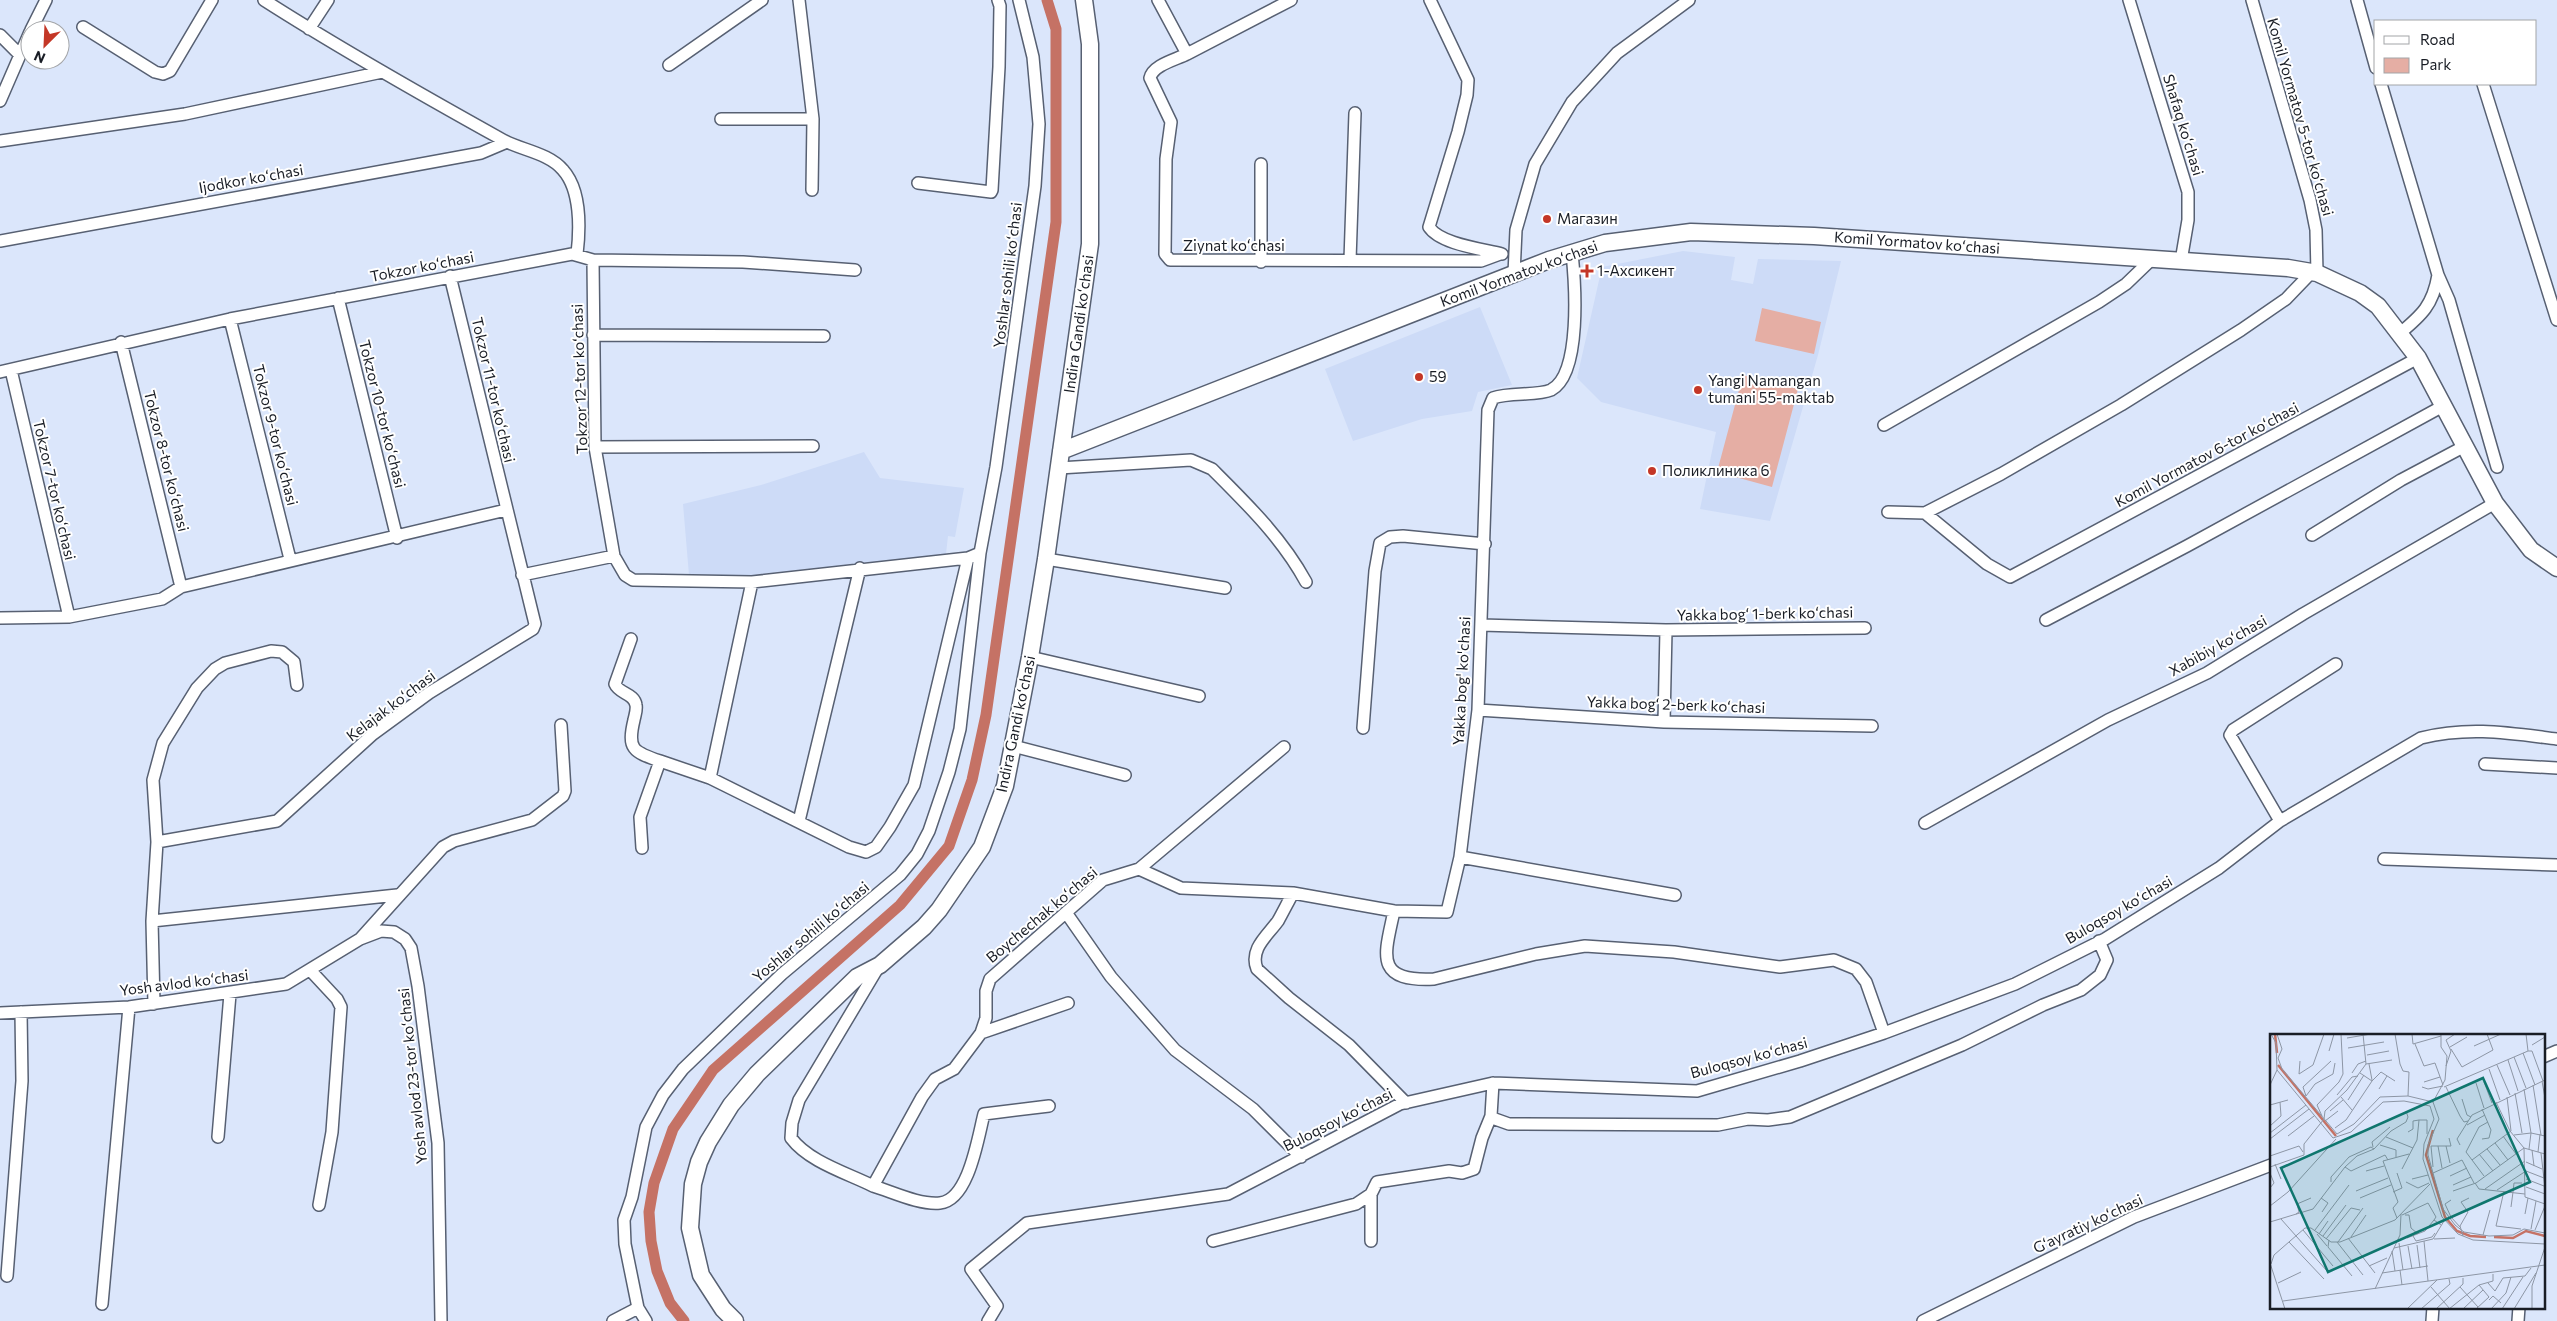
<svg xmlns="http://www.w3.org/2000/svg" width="2557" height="1321" font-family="Commissioner,sans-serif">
  <rect width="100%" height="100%" fill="#dbe6fb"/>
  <path fill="#cddbf7" d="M1683 251 1735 257 1731 280 1753 284 1758 259 1841 261 1818 355 1770 521 1700 509 1716 432 1601 402 1577 378 1602 267Z
    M1480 307 1512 385 1478 392 1472 411 1422 419 1353 441 1325 369Z
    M864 452 880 478 964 488 955 537 948 536 946 554 785 576 689 575 683 504 761 485Z"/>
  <path fill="#e5aea4" d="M1762 308 1821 322 1814 354 1755 341Z
    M1743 375 1798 389 1772 487 1717 472Z"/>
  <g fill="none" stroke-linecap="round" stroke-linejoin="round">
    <path stroke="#c57265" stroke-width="11" d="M684 1321 670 1303 657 1271 651 1241 649 1212 654 1183 673 1129 713 1070 900 905 949 846 972 780 986 715 1056 222V29L1047 0"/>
    <defs>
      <path id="street" d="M264 0C342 50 422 95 503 140 521 150 549 153 563 170 581 190 580 229 577 254
        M1158 0 1187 54 1291 0
        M1430 0 1468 80 1467 95 1458 132 1429 227C1440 244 1482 249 1502 254
        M2129 0 2188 192V220L2181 261
        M2252 0 2310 200 2316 230 2317 273
        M2357 0 2376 68
        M83 27 155 72 163 74 170 71 212 0
        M309 29 328 0
        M31 30 46 0
        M0 35 19 54
        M1187 54C1175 60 1153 65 1150 78L1171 122 1166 159 1165 254 1170 260 1481 261 1500 254
        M669 65 762 0
        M2381 84 2438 275C2433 305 2422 315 2399 334
        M2483 84 2557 320
        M0 101 30 32
        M721 119H813L799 0
        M0 141 185 114 382 72
        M918 183 991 192 992 190 999 67 1000 6 998 0
        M812 190 813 119
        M0 241 481 153 507 142
        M593 260 595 447 614 556 625 575 633 580 752 582 968 558 980 553
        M1350 260 1355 113
        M1261 262V164
        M1514 274 1516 230 1535 164 1572 102 1617 53 1689 0
        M2438 275 2449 300 2497 467
        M338 298 397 538
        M230 319 290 559
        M593 335 824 336
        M121 342 181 587
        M11 370 69 617
        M0 372 230 319 572 254 593 260 743 262 855 270
        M1884 425 2099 302 2126 284 2152 259
        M595 447 813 446
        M1059 468 1191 460 1212 469C1247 504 1282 538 1306 582
        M1888 512 1925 513 2001 474 2121 405 2241 330 2286 299 2311 273
        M1925 513 1987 564 2010 577 2418 358
        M2312 535 2401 480 2465 446
        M1046 559 1225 588
        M522 575 614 556
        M0 618 69 617 162 599 181 587 506 510
        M2046 620 2187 546 2443 406
        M1481 625 1666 630 1865 628
        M631 639 615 684C619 694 634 693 636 705 637 710 635 715 634 720 627 749 633 752 660 761
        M1030 657 1199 696
        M1478 710 1664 722 1872 726
        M1664 722 1666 630
        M1363 728 1375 571 1380 543 1390 537 1403 536 1485 544
        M1013 746 1125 775
        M2485 764 2557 768
        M710 778 752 582
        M799 821 860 568
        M2280 821 2230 735 2233 730 2336 664
        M1925 823 2108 720 2207 673 2303 614 2495 503
        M157 842 277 821 373 734 429 693 533 629 535 624 450 276
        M642 848 640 817 660 761 710 778 849 847 866 852 876 847 890 827 914 785 968 558
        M1460 857 1675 895
        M2384 859 2557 865
        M1139 869 1181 888 1293 893 1394 911 1447 912 1460 857 1478 710 1488 410 1493 398C1509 392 1538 396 1551 390 1582 374 1575 282 1572 253
        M1293 893C1288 902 1283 912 1278 921 1268 935 1249 949 1257 969L1289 998 1349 1045 1406 1103
        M1394 911C1385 954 1373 982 1434 979L1536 954 1585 946 1674 952 1780 967 1834 960 1856 969 1866 982 1884 1033
        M1067 914 1111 977 1175 1050 1253 1109 1301 1157
        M152 921 397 895
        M361 938 443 847 454 841 532 820 563 796 565 791 561 725
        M879 966 799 1100 792 1123 791 1138C809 1162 847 1173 873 1186L922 1097 935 1079 954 1069 981 1033 986 1018V991L990 979 1103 880 1139 869 1284 747
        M310 970 337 999 341 1007 332 1132 319 1205
        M154 1004 152 921 157 842 153 780 163 743 197 688 215 669 225 663 271 651 282 652 294 662 297 685
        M0 1013 129 1007 286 984 360 939 381 931 394 932 405 939 411 948 418 986 438 1143 441 1321
        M981 1033 1068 1003
        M2543 1057 2557 1051
        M1493 1083 1491 1116 1495 1119 1509 1124 1718 1125 1748 1119 1768 1120 1790 1117 1962 1045 2043 1005 2081 990 2100 975 2107 960 2099 941
        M218 1137 230 994
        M873 1186C893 1192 919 1205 940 1203 969 1200 978 1137 984 1114L1049 1106
        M1371 1194V1241
        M1213 1241 1356 1204 1371 1194 1377 1182 1449 1171 1462 1173 1474 1169 1482 1138 1491 1116
        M7 1276 22 1081 21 1012
        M102 1304 129 1007
        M638 1308 625 1244 624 1220 632 1197 646 1127 663 1095 683 1069 739 1015 782 974 900 875 917 854 929 831 949 772 960 729 980 553 996 467 1035 186 1039 124 1033 57 1019 0
        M613 1321 638 1308 646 1321
        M988 1321 997 1306 971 1269 1027 1223 1228 1194 1400 1104 1493 1083 1697 1091 1800 1061 1884 1033 2015 984 2105 939 2219 868 2280 821 2421 738C2469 726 2509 733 2557 739
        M1923 1321 2134 1217 2271 1165
        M2432 1321 2433 1307
        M2518 1321 2519 1307"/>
      <path id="secondary" d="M1061 451 1549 260 1605 243 1691 232 1814 236 2288 268 2317 273 2360 293 2378 306 2418 358 2495 503 2531 550 2557 568
        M735 1321 723 1309 701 1275 690 1228 693 1184 699 1162 708 1142 731 1105 757 1074 857 977 880 965 924 927 939 910 982 847 1005 786 1030 657 1046 559 1090 244V44L1084 0"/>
    </defs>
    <use href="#street" stroke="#576072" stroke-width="14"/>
    <use href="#secondary" stroke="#576072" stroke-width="19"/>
    <use href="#street" stroke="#fff" stroke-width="11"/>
    <use href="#secondary" stroke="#fff" stroke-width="16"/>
  </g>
  <g fill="#c43727" stroke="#fff" stroke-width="2">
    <circle cx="1547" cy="219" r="5"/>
    <path d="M1584.5 263.5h5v5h5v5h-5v5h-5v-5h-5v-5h5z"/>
    <circle cx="1419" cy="377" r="5"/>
    <circle cx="1698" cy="390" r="5"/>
    <circle cx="1652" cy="471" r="5"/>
  </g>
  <g text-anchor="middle" stroke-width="4" stroke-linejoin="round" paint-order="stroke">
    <g font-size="15" fill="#191d25" stroke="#fff">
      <text transform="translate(2300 117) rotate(74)" y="5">Komil Yormatov 5-tor koʻchasi</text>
      <text transform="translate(2183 125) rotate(73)" y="5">Shafaq koʻchasi</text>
      <text transform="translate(251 179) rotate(-10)" y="5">Ijodkor koʻchasi</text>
      <text transform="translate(1917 243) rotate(4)" y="5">Komil Yormatov koʻchasi</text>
      <text x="1234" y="251">Ziynat koʻchasi</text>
      <text transform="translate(422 267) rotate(-11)" y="5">Tokzor koʻchasi</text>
      <text transform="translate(1519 274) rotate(-20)" y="5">Komil Yormatov koʻchasi</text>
      <text transform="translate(1008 275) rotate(-83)" y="5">Yoshlar sohili koʻchasi</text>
      <text transform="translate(1079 324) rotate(-82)" y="5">Indira Gandi koʻchasi</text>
      <text transform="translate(580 379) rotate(-92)" y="5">Tokzor 12-tor koʻchasi</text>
      <text transform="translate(493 390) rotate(77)" y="5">Tokzor 11-tor koʻchasi</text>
      <text transform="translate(382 414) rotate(76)" y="5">Tokzor 10-tor koʻchasi</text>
      <text transform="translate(275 435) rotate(76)" y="5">Tokzor 9-tor koʻchasi</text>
      <text transform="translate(2207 455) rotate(-28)" y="5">Komil Yormatov 6-tor koʻchasi</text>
      <text transform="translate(166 461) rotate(76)" y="5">Tokzor 8-tor koʻchasi</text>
      <text transform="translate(54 490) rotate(77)" y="5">Tokzor 7-tor koʻchasi</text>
      <text transform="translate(1765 614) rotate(-1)" y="5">Yakka bogʻ 1-berk koʻchasi</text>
      <text transform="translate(2218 646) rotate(-29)" y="5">Xabibiy koʻchasi</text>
      <text transform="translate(1462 681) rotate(-87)" y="5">Yakka bog' ko'chasi</text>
      <text transform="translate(1676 705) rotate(2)" y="5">Yakka bogʻ 2-berk koʻchasi</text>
      <text transform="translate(391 706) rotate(-37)" y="5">Kelajak koʻchasi</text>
      <text transform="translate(1016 724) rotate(-78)" y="5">Indira Gandi koʻchasi</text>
      <text transform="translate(2119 910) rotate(-30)" y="5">Buloqsoy koʻchasi</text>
      <text transform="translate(1042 915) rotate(-40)" y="5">Boychechak koʻchasi</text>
      <text transform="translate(811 932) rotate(-40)" y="5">Yoshlar sohili koʻchasi</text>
      <text transform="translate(184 983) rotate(-7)" y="5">Yosh avlod koʻchasi</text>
      <text transform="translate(1749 1058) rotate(-15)" y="5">Buloqsoy koʻchasi</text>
      <text transform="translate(413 1076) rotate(-96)" y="5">Yosh avlod 23-tor koʻchasi</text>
      <text transform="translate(1338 1120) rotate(-27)" y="5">Buloqsoy koʻchasi</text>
      <text transform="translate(2088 1224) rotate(-25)" y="5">Gʻayratiy koʻchasi</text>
    </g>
    <g font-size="15" fill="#191d25" stroke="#fff" text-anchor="start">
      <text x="1557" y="224">Магазин</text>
      <text x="1597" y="276">1-Ахсикент</text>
      <text x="1429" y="382">59</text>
      <text x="1708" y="386">Yangi Namangan<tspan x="1708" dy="17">tumani 55-maktab</tspan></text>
      <text x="1662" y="476">Поликлиника 6</text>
    </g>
  </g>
  <g transform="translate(2270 1034)">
    <rect width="275" height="275" fill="#dbe6fb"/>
    <path fill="none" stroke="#c57265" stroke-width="2.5" d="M5 0 7 19M8 31 66 102M163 96 156 121 175 183 187 197 200 202 216 203M224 203 243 204 256 197 275 202"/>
    <path fill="none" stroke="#8d96a5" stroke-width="1" d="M1 0 6 9 7 36 63 104 81 98 113 68 134 67 160 72 164 85 154 110 153 125 172 183 188 200 203 206 275 210M7 0 12 15 8 24 12 35 67 100 84 90 110 63 138 62 163 68 175 46 177 22 171 13V0M125 0 130 30 133 37 139 38 138 62M142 0 143 10 171 2M256 0 258 17M77 4 101 0M145 10 154 32 165 29 173 51M262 11 275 3M204 12 231 0M180 13 197 3M78 14 114 8M181 15 192 33 223 16 217 0M59 17 64 0M258 17H262L273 47M253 19 265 51M97 21 119 17M244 23 256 54M238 26 248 57M30 27 29 40 43 31 54 0M96 30 122 26M99 30 102 46M227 31 240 61M176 32 181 17 176 6 185 0M219 35 230 66M82 39 88 30 96 27M102 47 111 38 125 47M272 47 275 64M154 48 170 43M214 48 222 69M206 49 214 74M0 51 7 36M263 51 271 101M152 53 158 55 173 52M174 53 258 17M176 53 190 82 194 88 198 87M109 55 117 42M254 55 261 99M245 59 252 99M67 61 82 43 88 42M36 62 33 53 61 27M36 62 45 50 63 40 65 29M71 63 82 76M192 65 197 81 201 83M78 66 94 41M163 68 169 85 158 111V121L173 175 185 191 194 198 219 202 243 201 254 195 275 199M226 68 240 97 254 114 255 163 275 170M0 71 18 66M60 77 73 66M52 82 47 71 69 48 73 40 71 0M54 85 55 77 77 56 96 30 93 0M55 87 68 77M197 91 215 81M0 92 11 82 10 68M65 94 76 86 102 47 90 39M138 98 143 95V87L149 86M0 99 36 71M244 101 261 99 275 102M18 102 44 82M233 102 246 120M116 103 143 114M0 105 39 75M212 105 219 104 221 96 212 75M225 109 238 126M110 111 126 116V123M190 111 187 105 202 81 275 46M168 112 172 134M176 112 180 129M103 113 102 108 120 93M217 115 230 131M259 115 261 99M262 116 264 132M268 118 270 100M271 119 275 154M209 120 223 137M34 121V110L54 85M0 122 29 112 33 118M192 126 204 149M202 126 241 97 237 63M256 128 272 135M5 130 11 145M0 133 34 121M75 133 81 137 115 121 118 126M163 133 161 112H181L179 104M132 135 147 106 149 86H157V100M96 137 114 132M0 139 4 149 0 154M163 139 192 126M180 142 197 134M214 142 196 118 209 93 218 88M142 145 158 141M256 145 274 152M61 148V143L79 123 101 113 104 115M136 148 148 154 159 149M205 149 209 155 255 160M183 151 201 143M256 153 275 160M215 155 255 127M227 156 256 137 274 144M86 157 118 144M183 157 206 149 254 114 275 120M234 157 226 192 251 195M123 158 132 154 127 139M243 158 244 149H252M51 164 58 169 52 178M90 164 121 151M181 166 175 170 181 183 190 193M0 172 18 158 66 105M241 173 243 158M26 180 29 178 27 170 41 164M255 180 258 164M132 181 158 169 166 183 164 186M135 181H139L141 194 148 200M127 184 123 174 128 168 113 127 139 120M11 185 57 237M0 188 43 175 75 133 87 122 104 115 121 97 136 88 138 83 136 77M261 195 266 167M33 196 63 232M45 196 79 151M265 196 275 172M47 200 57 212M49 200 58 187M213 201 220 176M53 202 76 171M143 202 146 207 162 203 165 199M193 202 190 192 198 178 191 168 199 164M81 203 96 181M78 204 105 239M137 204 155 197 164 186 171 191M56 205 81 174 90 176M164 205 185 204M59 206 58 213 82 242M154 207 158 247M19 208 54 245M67 208 93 241M68 208 93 174M129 209 133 236M147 211 150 234M138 212 142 235M124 214 163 205 174 187M122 217 125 237M0 229 15 275M1 230 4 221 35 194H41L61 208H70L125 186 160 150M99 232 117 224M130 236 132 251M112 239 158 232M8 249 31 238M218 249 225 257 233 244 255 242 261 234M161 253 180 275M190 253 208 273M105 255 130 201 131 180M219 266 223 262 231 269M13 267 275 231M137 275 167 246M151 275 180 250 179 245M166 275 193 250V244M179 275 209 251M193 275 213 256M206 275 219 263 209 251 223 247V240M221 275 236 259 241 243M232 275 253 243M244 275 266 239M262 275V252L275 213"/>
    <path fill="#0f766e" fill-opacity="0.15" stroke="#0f766e" stroke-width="2.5" d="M213 44 260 148 58 238 11 134Z"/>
    <rect width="275" height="275" fill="none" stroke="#191d25" stroke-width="2.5"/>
  </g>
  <rect x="2374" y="20" width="162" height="65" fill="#ffffff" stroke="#a3a5a8"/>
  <rect x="2384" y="36" width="25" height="8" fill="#ffffff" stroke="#a3a5a8"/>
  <text x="2420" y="45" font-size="15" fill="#191d25">Road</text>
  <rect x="2384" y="58" width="25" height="15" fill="#e5aea4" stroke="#a3a5a8"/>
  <text x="2420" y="70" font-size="15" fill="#191d25">Park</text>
  <g transform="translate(45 45) rotate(204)"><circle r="24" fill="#ffffff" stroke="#a3a5a8"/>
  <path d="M0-4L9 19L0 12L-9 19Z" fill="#c43727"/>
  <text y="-8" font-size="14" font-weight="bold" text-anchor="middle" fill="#191d25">N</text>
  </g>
</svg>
